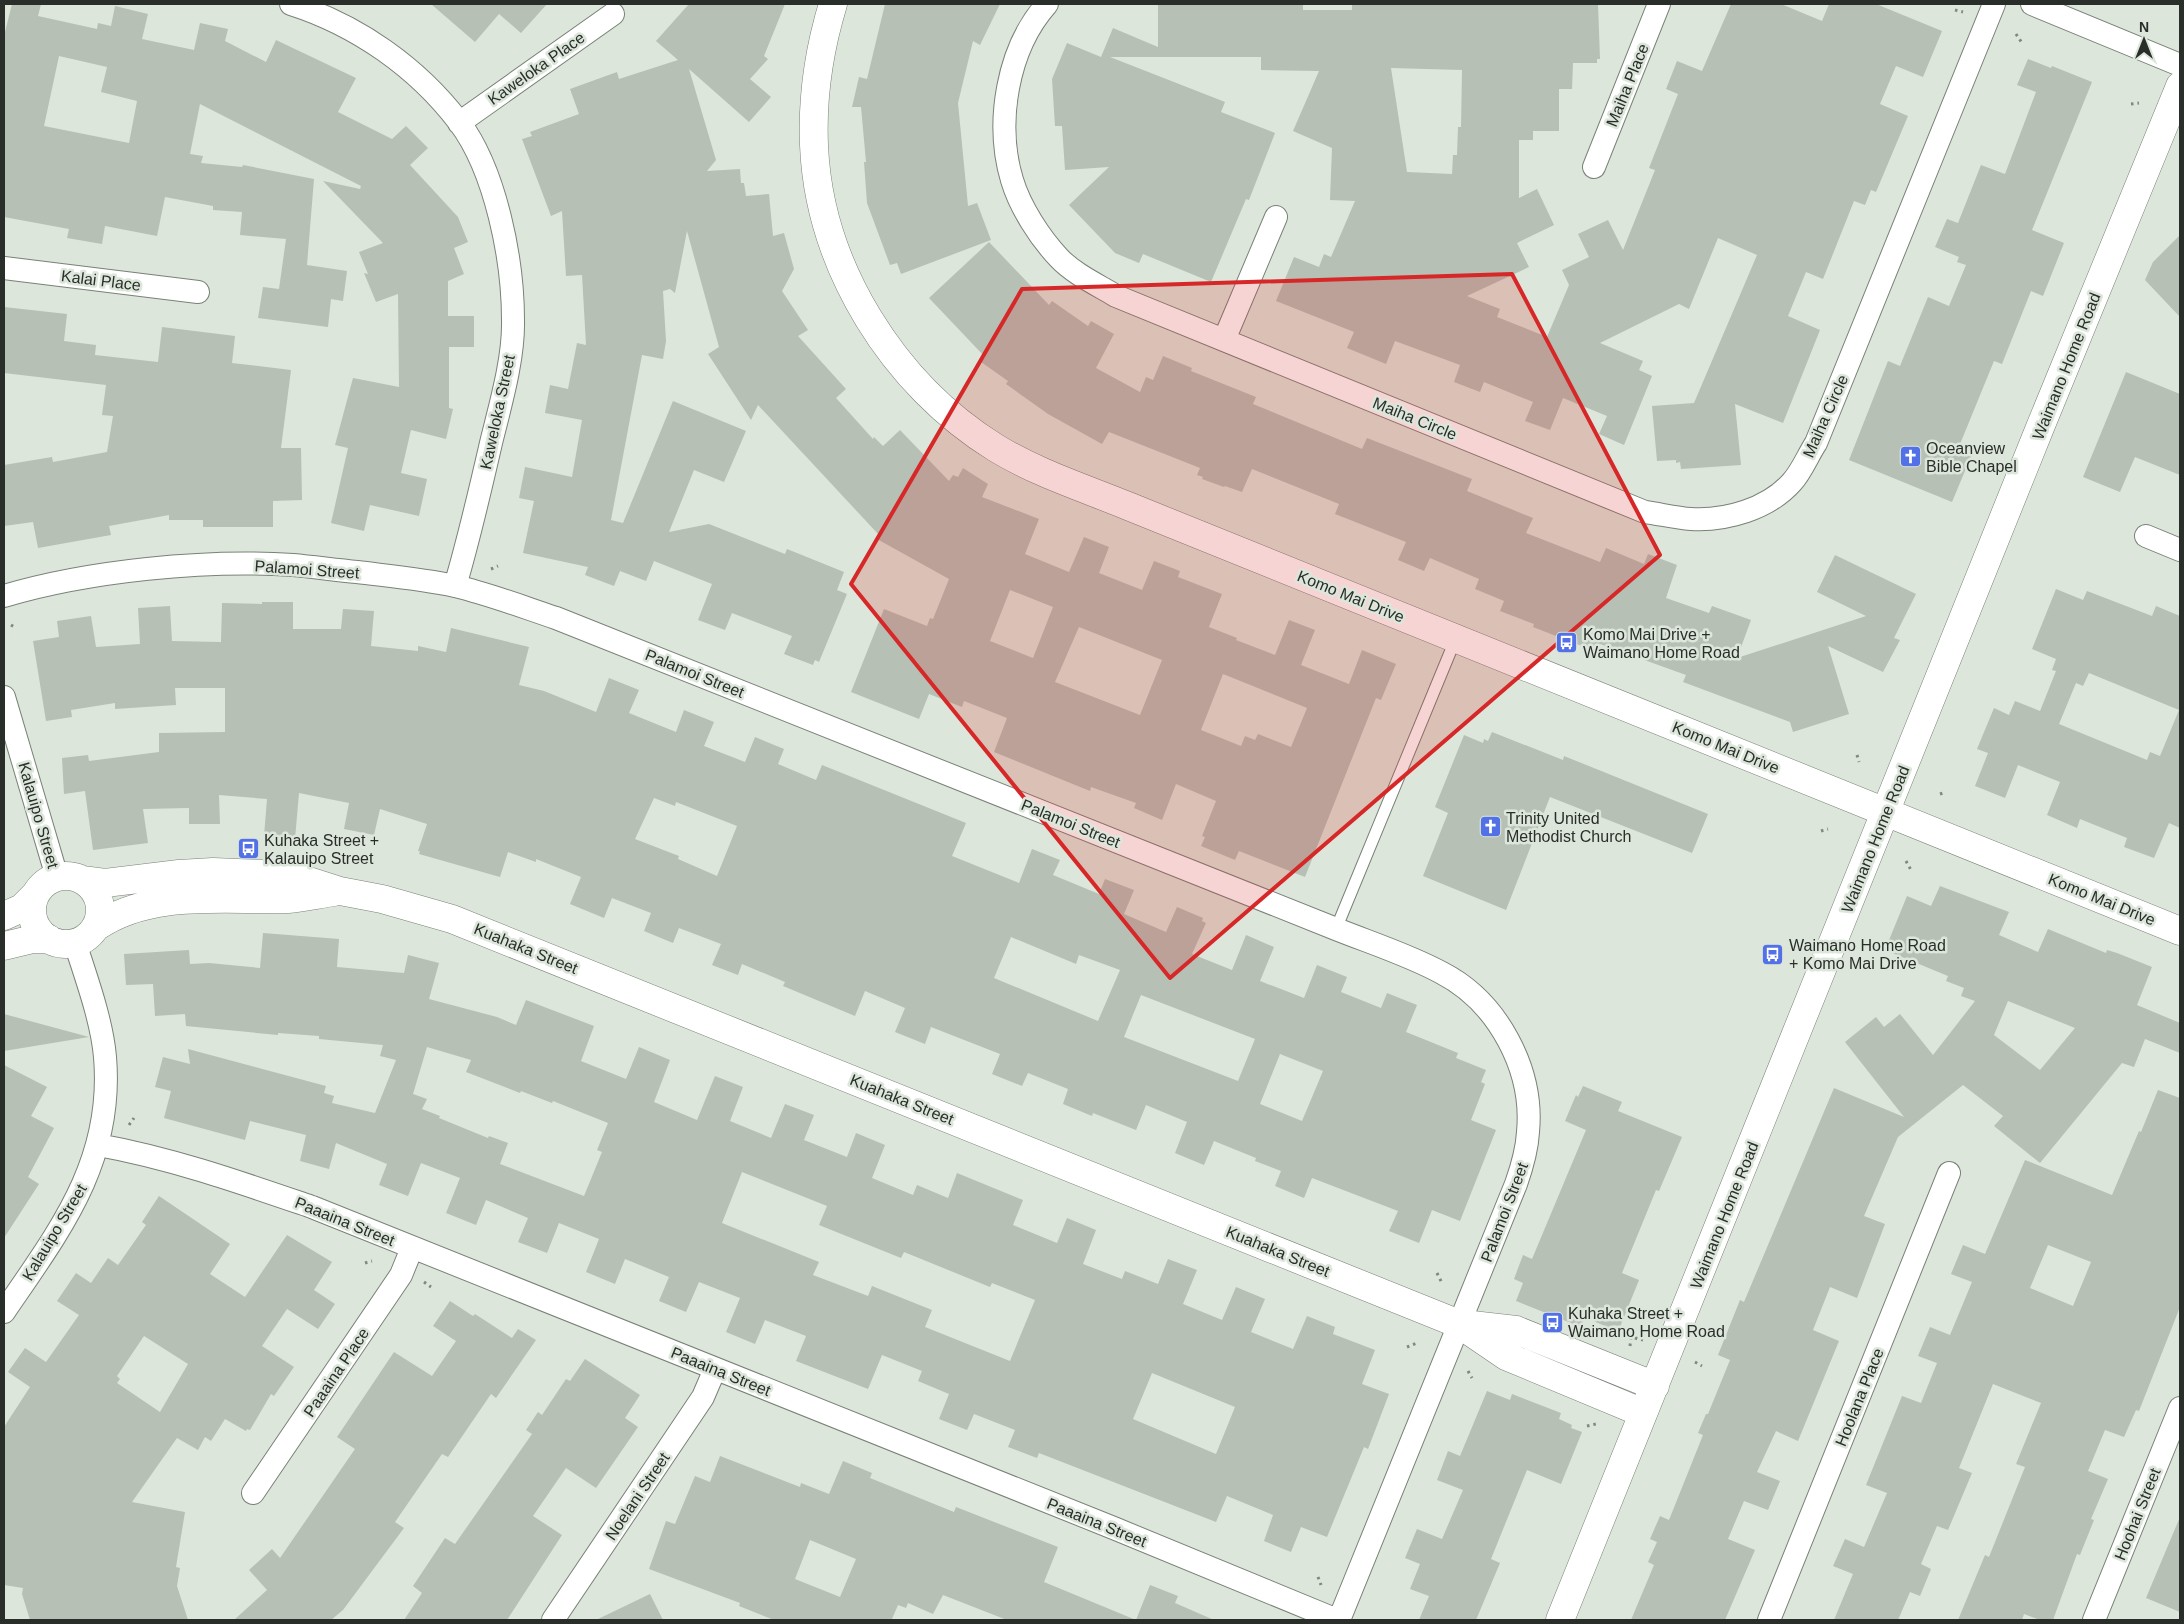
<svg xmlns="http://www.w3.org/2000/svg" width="2184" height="1624" font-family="Helvetica,sans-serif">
  <rect width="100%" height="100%" fill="#dce6da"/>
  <path fill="#b6c0b4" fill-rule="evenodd" d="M12 4H41L38 16 97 29 98 23 111 26 115 6 148 14 142 39 194 50 200 23 228 29 225 41 266 62 276 40 356 78 338 112 392 139 406 126 428 148 410 165 458 217 468 242 454 248 464 274 448 281V316H474V347H449V408L453 409 446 439 411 430 401 473 427 479 419 516 370 505 364 531 331 523 348 448 335 445 353 378 399 387 398 294 376 302 364 273 368 274 359 252 383 243 323 181 360 189 361 186 200 104 190 154 203 156 201 163 242 167 243 165 314 179 307 265 347 271 343 301 331 299 328 327 258 318 263 287 279 289 286 239 240 235 242 212 213 210V206L165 197 157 236 105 226 102 244 67 238 69 229 4 217V36ZM59 56 107 67 101 92 137 101 129 143 44 126Z
    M431 4H547L521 33 499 14 475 42Z
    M689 4H785L764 56 768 59 750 79 771 97 749 122 689 69 716 160 707 171 740 169 741 183H744L746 196 769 194 773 236 784 233 794 269 782 291 808 330 798 336 846 389 836 398 873 439 874 437 883 446 900 430 949 481 953 475 958 477 963 468 988 484 982 497 1039 519 1025 554 1069 572 1084 537 1109 547 1099 573 1142 590 1154 561 1180 571 1178 577 1222 594 1209 627 1237 638 1236 640 1275 655 1289 620 1315 630 1301 665 1349 684 1362 650 1396 664 1381 700 1376 698 1305 877 1239 851 1235 860 1201 846 1205 837 1202 836 1216 801 1176 784 1162 820 1134 808 1136 803 1091 787 1090 791 994 752 1007 718 964 701 962 707 929 694 919 719 851 692 884 609 927 626 930 618 933 619 949 579 877 539 879 535 758 405 751 420 708 354 719 347 687 231 675 293 670 289 663 291 666 341 663 359 642 355 611 520 623 523 673 401 746 431 724 482 694 470 669 532 709 524 785 554 787 549 844 572 837 590 847 594 819 662 815 660 813 665 784 654 792 636 732 613 725 630 698 620 712 584 654 561 646 581 620 571 614 586 585 575 588 567 523 553 534 501 519 498 525 467 572 477 582 420 545 413 550 385 568 389 577 343 586 345 582 275 566 276 562 211 551 216 522 139 532 136 530 132 579 114 570 89 617 72 619 79 678 60 656 41ZM1010 590 1053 607 1033 658 990 641ZM1079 627 1162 660 1140 715 1055 682ZM1223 674 1307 708 1291 747 1258 734 1255 740 1245 736 1241 746 1201 730Z
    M885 4H1000L980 45 973 41 958 103 968 206 977 203 991 240 901 274 897 263 890 265 867 203 864 162H866L861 107H852L859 77 867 79Z
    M1158 4H1303V10H1352V4H1598L1600 59H1597V63H1573L1572 89H1559V131H1533V140H1519V198L1537 189 1554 225 1517 243 1529 267 1467 296 1500 309 1497 317 1547 337 1569 285 1562 270 1589 257 1578 234 1608 220 1623 250 1655 170 1649 168 1678 94 1666 89 1677 61 1702 71 1731 4H1781L1822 21 1829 4H1876L1942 31 1923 77 1896 66 1880 104 1908 116 1876 192 1871 190 1865 205 1854 201 1823 279 1806 272 1788 316 1820 330 1783 423 1735 404 1741 465 1681 469 1680 462 1676 463V460L1657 461 1652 406 1694 403 1757 255 1718 238 1689 309 1679 304 1600 343 1643 361 1639 370 1652 376 1624 445 1599 434 1607 416 1563 398 1550 430 1525 421 1533 402 1484 382 1480 392 1454 382 1460 365 1395 341 1386 364 1347 348 1354 332 1276 301 1294 257 1319 267 1324 254 1331 257 1355 201 1330 200 1332 148 1293 131 1319 71 1261 70V57H1110L1225 102 1221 112 1275 133 1249 200 1246 199 1211 282 1143 254 1139 263 1115 253 1069 205 1109 167 1065 170 1062 126H1055L1052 79 1067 43 1101 57 1113 28 1158 47ZM1391 68 1462 70 1461 127H1458L1457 155H1453L1452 174 1407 172Z
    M2028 59 2051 68 2052 66 2092 82 2032 230 2064 243 2043 296 2031 291 2002 364 1994 361 1958 449 1972 454 1952 502 1849 460 1888 361 1900 366 1928 297 1949 306 1966 265 1957 262 1959 257 1935 247 1947 219 1958 223 1981 165 2005 174 2036 92 2017 85Z
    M2180 235V317L2145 280 2153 262Z
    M989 242 1049 305 1052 301 1088 326 1091 321 1114 334 1096 368 1140 392 1146 377 1153 380 1163 356 1192 368 1191 371 1256 397 1253 404 1362 449 1367 438 1472 479 1467 491 1533 518 1526 533 1600 562 1606 548 1644 564 1648 554 1677 565 1666 598 1709 613 1712 606 1751 620 1737 658 1866 616 1817 592 1835 555 1916 594 1894 638 1900 640 1883 672 1828 646 1849 714 1793 732 1790 722 1683 682 1686 675 1600 644 1597 652 1533 627 1534 624 1500 611 1504 601 1475 589 1479 579 1430 558 1424 571 1398 560 1406 542 1335 514 1339 504 1252 469 1242 492 1225 486 1224 487 1202 479 1203 477 1197 475 1200 468 1109 432 1102 444 1048 414 1006 384 1008 381 981 362 985 357 929 298Z
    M4 307 67 314 64 341 96 345 95 355 158 362 162 327 235 336 232 363 291 370 281 448H301L302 500 273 501V527H203V520H169V515L109 526 111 535 38 548 33 522 4 526V465L52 457 53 462 107 452 113 416 102 415 106 385 4 373Z
    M2126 372 2180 394V475L2135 457 2120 492 2083 477Z
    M2056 589 2083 600 2087 591 2152 616 2156 606 2180 616V828L2169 823 2154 858 2124 847 2127 838 2080 819 2077 828 2047 815 2060 782 2018 765 2005 798 1975 786 1988 753 1977 749 1994 708 2009 715 2015 701 2040 711 2056 671 2052 670 2056 659 2032 649ZM2089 673 2179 710 2160 756 2150 752 2147 760 2059 724 2076 683 2083 686Z
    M262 602H293V629H341L343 609 374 611 371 646 418 651V646L446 652 451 628 529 647 519 685 544 691 596 712 609 678 639 690 629 713 676 732 684 710 714 722 704 746 745 762 755 737 784 749 778 764 816 780 822 765 966 823 952 856 1019 883 1032 849 1060 860 1053 875 1099 894 1105 879 1134 890 1124 914 1166 932 1177 907 1203 918 1202 921 1206 923 1192 954 1232 970 1246 935 1274 947 1260 981 1304 998 1317 965 1347 977 1341 992 1381 1008 1387 993 1417 1005 1406 1032 1458 1053 1456 1058 1486 1070 1481 1082 1485 1084 1471 1120 1496 1130 1460 1221 1432 1210 1419 1243 1389 1231 1398 1211 1312 1178 1304 1198 1275 1186 1281 1171 1255 1161 1256 1158 1214 1141 1204 1165 1175 1153 1187 1122 1146 1105 1136 1130 1093 1113 1092 1116 1063 1104 1068 1089 1028 1073 1022 1086 992 1074 1000 1054 931 1027 925 1044 895 1032 905 1008 865 991 855 1016 783 986 785 982 742 964 738 975 712 965 721 944 679 928 673 943 644 931 651 913 612 898 604 918 570 904 581 877 536 859V862L508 852 500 877 419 854 420 851H418L427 824 380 809 374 835 344 829 349 803 299 793 295 839 264 836 267 799 219 795 220 824H189V808L143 809 148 843 93 850 85 791 64 794 62 758 88 755 89 761 159 752V733L225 732V688H175L176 705 115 709V703L71 710 72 717 46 721 33 641 59 637 57 621 91 616 96 647 140 644 138 608 170 606 172 641 221 642 222 603 262 604ZM654 798 675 806 676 802 737 826 717 876 678 859 679 856 635 839ZM1011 937 1076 964 1079 955 1120 970 1098 1021 994 978ZM1141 995 1255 1039 1238 1081 1124 1037ZM1280 1054 1323 1071 1302 1121 1260 1104Z
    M1492 732 1563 760 1564 756 1708 814 1692 853 1550 797 1506 910 1423 876 1448 813 1435 807 1464 735 1483 743 1484 739 1488 741Z
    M1940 886 2009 912 1999 935 2038 952 2048 929 2106 953 2107 950 2117 953 2152 967 2137 1005 2180 1023V1053L2145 1039 2134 1067 2122 1063 2040 1163 1994 1126 2003 1116 1963 1085 1898 1137 1864 1216 1885 1224 1857 1298 1830 1287 1813 1330 1839 1341 1798 1441 1776 1431 1757 1472 1780 1481 1768 1510 1744 1501 1728 1539 1755 1550 1725 1620H1631L1654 1565 1648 1562 1657 1542 1650 1539 1660 1516 1669 1520 1703 1435 1698 1433 1706 1414H1708L1730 1360 1718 1355 1740 1300 1744 1302 1834 1088 1904 1117 1845 1042 1876 1017 1884 1027 1900 1014 1933 1055 1975 1001 1961 996 1964 988 1946 981 1948 976 1885 950 1907 896 1931 906ZM2008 1001 2075 1028 2040 1070 1994 1035Z
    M263 933 339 939 337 967 404 973 408 955 439 963 429 999 497 1017 516 1025 526 1000 594 1026 581 1061 626 1079 639 1047 670 1060 654 1102 697 1120 715 1076 743 1087 730 1121 771 1138 785 1104 814 1115 804 1140 847 1157 856 1133 885 1145 872 1178 913 1195 917 1185 948 1198 957 1173 1023 1200 1013 1225 1057 1243 1067 1218 1096 1230 1083 1264 1122 1279 1125 1271 1158 1284 1168 1259 1197 1270 1183 1304 1222 1320 1236 1287 1265 1299 1251 1332 1293 1349 1307 1316 1335 1327 1333 1334 1375 1350 1362 1384 1389 1394 1368 1449 1364 1447 1327 1537 1301 1527 1291 1552 1264 1541 1273 1515 1227 1496 1216 1522 1039 1453 1037 1458 1008 1447 1015 1430 974 1414 967 1430 939 1419 949 1394 918 1381 922 1371 882 1355 868 1389 796 1361 806 1336 765 1320 755 1344 726 1332 740 1298 699 1282 686 1312 659 1301 669 1277 625 1259 615 1284 586 1272 599 1239 559 1223 547 1253 518 1242 528 1218 486 1200 476 1225 446 1213 460 1178 421 1163 408 1196 379 1185 387 1164 336 1143 329 1169 300 1161 306 1135 250 1121 245 1140 164 1118 171 1091 155 1087 163 1057 190 1064 188 1049 326 1086 324 1093 334 1096 332 1103 375 1113 396 1060 380 1056 383 1045 319 1039V1036L278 1033V1035L186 1026 185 1014 155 1016 153 984 126 985 124 954 189 950 190 964 209 963 260 968ZM427 1047 471 1060 466 1072 520 1093 521 1091 552 1103 553 1101 608 1123 597 1150 602 1152 584 1196 500 1164 508 1143 489 1136 488 1138 439 1118 440 1116 422 1109 427 1099 413 1094ZM742 1172 827 1206 819 1225 901 1258 904 1252 990 1287 992 1283 1035 1300 1010 1361 925 1327 932 1310 872 1286 868 1296 813 1275 819 1262 722 1223ZM1152 1373 1235 1407 1216 1454 1133 1419Z
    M4 1014 89 1037 4 1051Z
    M4 1065 47 1087 31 1116 54 1128 28 1177 39 1184 4 1238Z
    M1583 1086 1622 1102 1618 1111 1682 1137 1659 1191 1656 1190 1622 1273 1639 1280 1620 1327 1614 1325 1612 1329 1584 1317 1581 1327 1516 1301 1523 1283 1514 1279 1523 1255 1532 1259 1586 1130 1565 1121 1576 1095 1578 1097Z
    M2158 1090 2180 1098V1307L2139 1411 2136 1410 2124 1437 2105 1430 2088 1471 2108 1479 2091 1519 2094 1520 2080 1555 2077 1554 2053 1620H2040L2024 1614 2022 1620H1958L1985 1555 1989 1557 2025 1467 2016 1464 2041 1403 1993 1384 1959 1468 1972 1473 1948 1530 1937 1526 1921 1564 1931 1569 1920 1596 1910 1592 1898 1620H1834L1853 1574 1833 1566 1845 1539 1864 1547 1887 1493 1866 1485 1902 1396 1921 1403 1937 1363 1918 1356 1930 1327 1950 1335 1972 1282 1951 1274 1963 1245 1985 1254 2025 1160 2112 1195 2139 1131 2141 1132ZM2048 1245 2091 1262 2073 1306 2030 1288Z
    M159 1196 230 1244 210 1274 245 1297 287 1235 332 1262 314 1290 335 1304 318 1329 287 1309 262 1346 294 1367 274 1396 271 1394 250 1430 247 1429 246 1431 225 1419 211 1441 205 1437 198 1450 177 1438 132 1502 185 1512 176 1567 180 1568 177 1586 188 1620H30L22 1594 23 1588 4 1585V1427L30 1387 8 1372 25 1348 46 1362 79 1315 57 1301 76 1273 91 1283 108 1258 118 1265 146 1225 142 1222ZM144 1336 188 1364 160 1412 117 1383 120 1379 117 1376Z
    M450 1301 473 1316 475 1314 512 1338 518 1329 536 1340 496 1398 491 1394 448 1457 442 1454 395 1522 404 1528 343 1610 331 1620H234L267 1590 249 1570 272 1549 280 1558 355 1449 337 1437 394 1352 432 1376 456 1341 433 1326Z
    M585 1359 640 1395 625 1418 638 1427 596 1488 566 1468 533 1516 562 1535 507 1620H404L422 1593 413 1586 445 1538 455 1544 532 1434 526 1430 538 1412 542 1415 566 1379 570 1381Z
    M1487 1391 1510 1400 1512 1394 1561 1413 1559 1419 1572 1425 1571 1428 1582 1432 1561 1484 1527 1470 1491 1559 1500 1563 1476 1620H1419L1429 1596 1410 1589 1420 1564 1405 1558 1417 1529 1442 1539 1463 1490 1437 1480 1448 1451 1460 1456Z
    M720 1456 800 1487 801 1483 829 1494 843 1461 872 1473 870 1478 954 1512 956 1507 1058 1547 1044 1582 1136 1620H1007L943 1595 933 1614 908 1603 906 1608 898 1605 892 1619 894 1620H774L739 1606 740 1603 649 1569 666 1521 675 1524 695 1476 710 1482ZM810 1540 856 1559 840 1597 795 1579Z
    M2180 1517V1612L2146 1598Z
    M1150 1585 1178 1596 1175 1603 1214 1620H1136Z
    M650 1594 663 1620H596Z"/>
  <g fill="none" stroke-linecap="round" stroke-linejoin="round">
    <defs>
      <path id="lane" d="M1336 929 1456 638"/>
      <path id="street" d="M291 4C357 25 417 67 459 122 496 171 513 260 513 320 514 359 500 406 491 443 480 491 469 539 455 586
        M1047 4C1007 49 995 123 1012 180 1020 207 1040 238 1059 258 1074 274 1098 285 1116 296L1645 512C1660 514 1676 518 1691 519 1726 521 1768 509 1792 482 1802 471 1808 455 1816 443L1994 4
        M2032 4 2180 65
        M459 123 613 14
        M1594 167 1659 4
        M4 268 198 292
        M1224 340 1276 217
        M2146 536 2180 550
        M4 596C88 571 206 559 293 565 314 567 336 570 357 572 389 576 423 579 455 586 489 594 523 607 556 618L1336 929C1371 943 1409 955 1442 973 1498 1002 1534 1070 1528 1132 1527 1150 1522 1167 1516 1184L1339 1620
        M4 697 57 877
        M98 1145C171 1158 242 1183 312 1207L1116 1529 1337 1620
        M4 1312C59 1231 114 1162 105 1057 102 1021 86 977 75 943
        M253 1493 401 1275 412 1248
        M553 1620 703 1397 715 1369
        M1769 1620 1949 1173
        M2094 1620 2180 1408"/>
      <path id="secondary" d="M833 4C819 50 812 97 814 145 819 267 894 385 996 448 1037 473 1084 488 1128 506L2180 931
        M32 910a34 34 0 1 1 68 0a34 34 0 1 1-68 0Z
        M82 880 105 883 179 874 213 872 290 875 340 891 382 899 452 919 1459 1324 1506 1356 1643 1413
        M4 916 22 908 36 894
        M96 927C151 889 224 901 288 899 303 898 319 894 334 892
        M4 946 33 939H49
        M1463 1324 1516 1330 1655 1386
        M1560 1620 2039 430 2180 86"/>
    </defs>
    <use href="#lane" stroke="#798277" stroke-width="13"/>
    <use href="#street" stroke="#798277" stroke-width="24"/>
    <use href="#secondary" stroke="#798277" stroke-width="29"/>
    <path stroke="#818880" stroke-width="3" stroke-dasharray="2.5 4" stroke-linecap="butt" d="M1955 10 1963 12
      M2016 34 2022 43
      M2131 104 2139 103
      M491 569 498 566
      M11 625 16 628
      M1857 755 1859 762
      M1940 794 1946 792
      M1821 831 1828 829
      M1906 861 1911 870
      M129 1125 134 1118
      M365 1263 372 1261
      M1437 1273 1442 1283
      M424 1282 431 1287
      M1630 1346 1631 1337 1643 1340
      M1407 1347 1417 1343
      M1695 1362 1702 1366
      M1468 1371 1472 1378
      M1587 1426 1596 1424
      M1318 1577 1321 1585"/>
    <use href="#lane" stroke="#fff" stroke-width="11"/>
    <use href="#street" stroke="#fff" stroke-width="22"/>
    <use href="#secondary" stroke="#fff" stroke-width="28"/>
  </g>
  <path fill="#d62828" fill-opacity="0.2" stroke="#d62828" stroke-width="4" stroke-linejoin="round" d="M1512 274 1660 555 1170 978 851 584 1022 289Z"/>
  <defs>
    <symbol id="church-square" viewBox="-11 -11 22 22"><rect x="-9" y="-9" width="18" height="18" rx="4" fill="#5371e6" stroke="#dce6da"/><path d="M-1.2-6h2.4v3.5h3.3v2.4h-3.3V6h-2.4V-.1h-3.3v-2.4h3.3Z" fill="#fff"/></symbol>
    <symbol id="bus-square" viewBox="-11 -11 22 22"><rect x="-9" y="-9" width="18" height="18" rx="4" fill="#5371e6" stroke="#dce6da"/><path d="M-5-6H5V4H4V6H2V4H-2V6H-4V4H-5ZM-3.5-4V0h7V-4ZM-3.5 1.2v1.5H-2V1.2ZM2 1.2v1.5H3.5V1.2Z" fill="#fff"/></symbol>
  </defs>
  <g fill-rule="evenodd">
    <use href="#church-square" x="1898" y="444" width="25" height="25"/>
    <use href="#bus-square" x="1554" y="630" width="25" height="25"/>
    <use href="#church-square" x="1478" y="814" width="25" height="25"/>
    <use href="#bus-square" x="236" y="836" width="25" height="25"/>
    <use href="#bus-square" x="1760" y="942" width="25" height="25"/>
    <use href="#bus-square" x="1540" y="1310" width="25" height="25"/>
  </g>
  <g text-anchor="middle" stroke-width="5" stroke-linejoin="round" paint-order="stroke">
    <g font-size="16" fill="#2a2e2a" stroke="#dce6da">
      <text transform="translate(536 68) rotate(-35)" y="6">Kaweloka Place</text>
      <text transform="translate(1627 85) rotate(-68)" y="6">Maiha Place</text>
      <text transform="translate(101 280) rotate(7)" y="6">Kalai Place</text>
      <text transform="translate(2066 366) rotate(-68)" y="6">Waimano Home Road</text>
      <text transform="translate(497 412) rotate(-78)" y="6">Kaweloka Street</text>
      <text transform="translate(1825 416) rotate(-66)" y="6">Maiha Circle</text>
      <text transform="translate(1415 418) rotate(22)" y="6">Maiha Circle</text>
      <text transform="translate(307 569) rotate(4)" y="6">Palamoi Street</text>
      <text transform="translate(1351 596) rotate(22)" y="6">Komo Mai Drive</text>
      <text transform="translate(695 673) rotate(22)" y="6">Palamoi Street</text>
      <text transform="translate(1726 747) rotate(22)" y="6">Komo Mai Drive</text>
      <text transform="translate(39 815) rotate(74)" y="6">Kalauipo Street</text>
      <text transform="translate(1071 823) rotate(22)" y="6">Palamoi Street</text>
      <text transform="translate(1875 839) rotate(-68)" y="6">Waimano Home Road</text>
      <text transform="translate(2102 899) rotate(22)" y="6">Komo Mai Drive</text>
      <text transform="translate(526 948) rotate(22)" y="6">Kuahaka Street</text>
      <text transform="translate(902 1099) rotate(22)" y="6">Kuahaka Street</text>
      <text transform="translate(1504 1212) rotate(-69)" y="6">Palamoi Street</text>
      <text transform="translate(1724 1215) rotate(-68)" y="6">Waimano Home Road</text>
      <text transform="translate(345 1221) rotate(22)" y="6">Paaaina Street</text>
      <text transform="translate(54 1232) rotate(-59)" y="6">Kalauipo Street</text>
      <text transform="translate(1278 1251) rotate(22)" y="6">Kuahaka Street</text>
      <text transform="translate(721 1371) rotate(22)" y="6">Paaaina Street</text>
      <text transform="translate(336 1372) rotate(-56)" y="6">Paaaina Place</text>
      <text transform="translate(1859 1397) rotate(-68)" y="6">Hoolana Place</text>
      <text transform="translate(637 1496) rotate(-56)" y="6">Noelani Street</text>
      <text transform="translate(2137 1514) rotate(-68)" y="6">Hoohai Street</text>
      <text transform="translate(1097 1522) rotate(22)" y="6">Paaaina Street</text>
    </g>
    <g font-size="16" fill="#2a2e2a" stroke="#dce6da" text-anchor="start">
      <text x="1926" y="454">Oceanview<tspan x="1926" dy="18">Bible Chapel</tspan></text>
      <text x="1583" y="640">Komo Mai Drive +<tspan x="1583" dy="18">Waimano Home Road</tspan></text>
      <text x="1506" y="824">Trinity United<tspan x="1506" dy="18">Methodist Church</tspan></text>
      <text x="264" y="846">Kuhaka Street +<tspan x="264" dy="18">Kalauipo Street</tspan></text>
      <text x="1789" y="951">Waimano Home Road<tspan x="1789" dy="18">+ Komo Mai Drive</tspan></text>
      <text x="1568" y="1319">Kuhaka Street +<tspan x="1568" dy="18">Waimano Home Road</tspan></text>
    </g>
  </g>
  <rect width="2184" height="1624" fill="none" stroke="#2a2e2a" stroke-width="10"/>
  <g transform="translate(2144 40)" stroke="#dce6da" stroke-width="4" paint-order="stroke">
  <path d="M0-4L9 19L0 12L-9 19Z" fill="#2a2e2a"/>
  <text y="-8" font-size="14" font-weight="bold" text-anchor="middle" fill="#2a2e2a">N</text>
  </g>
</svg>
